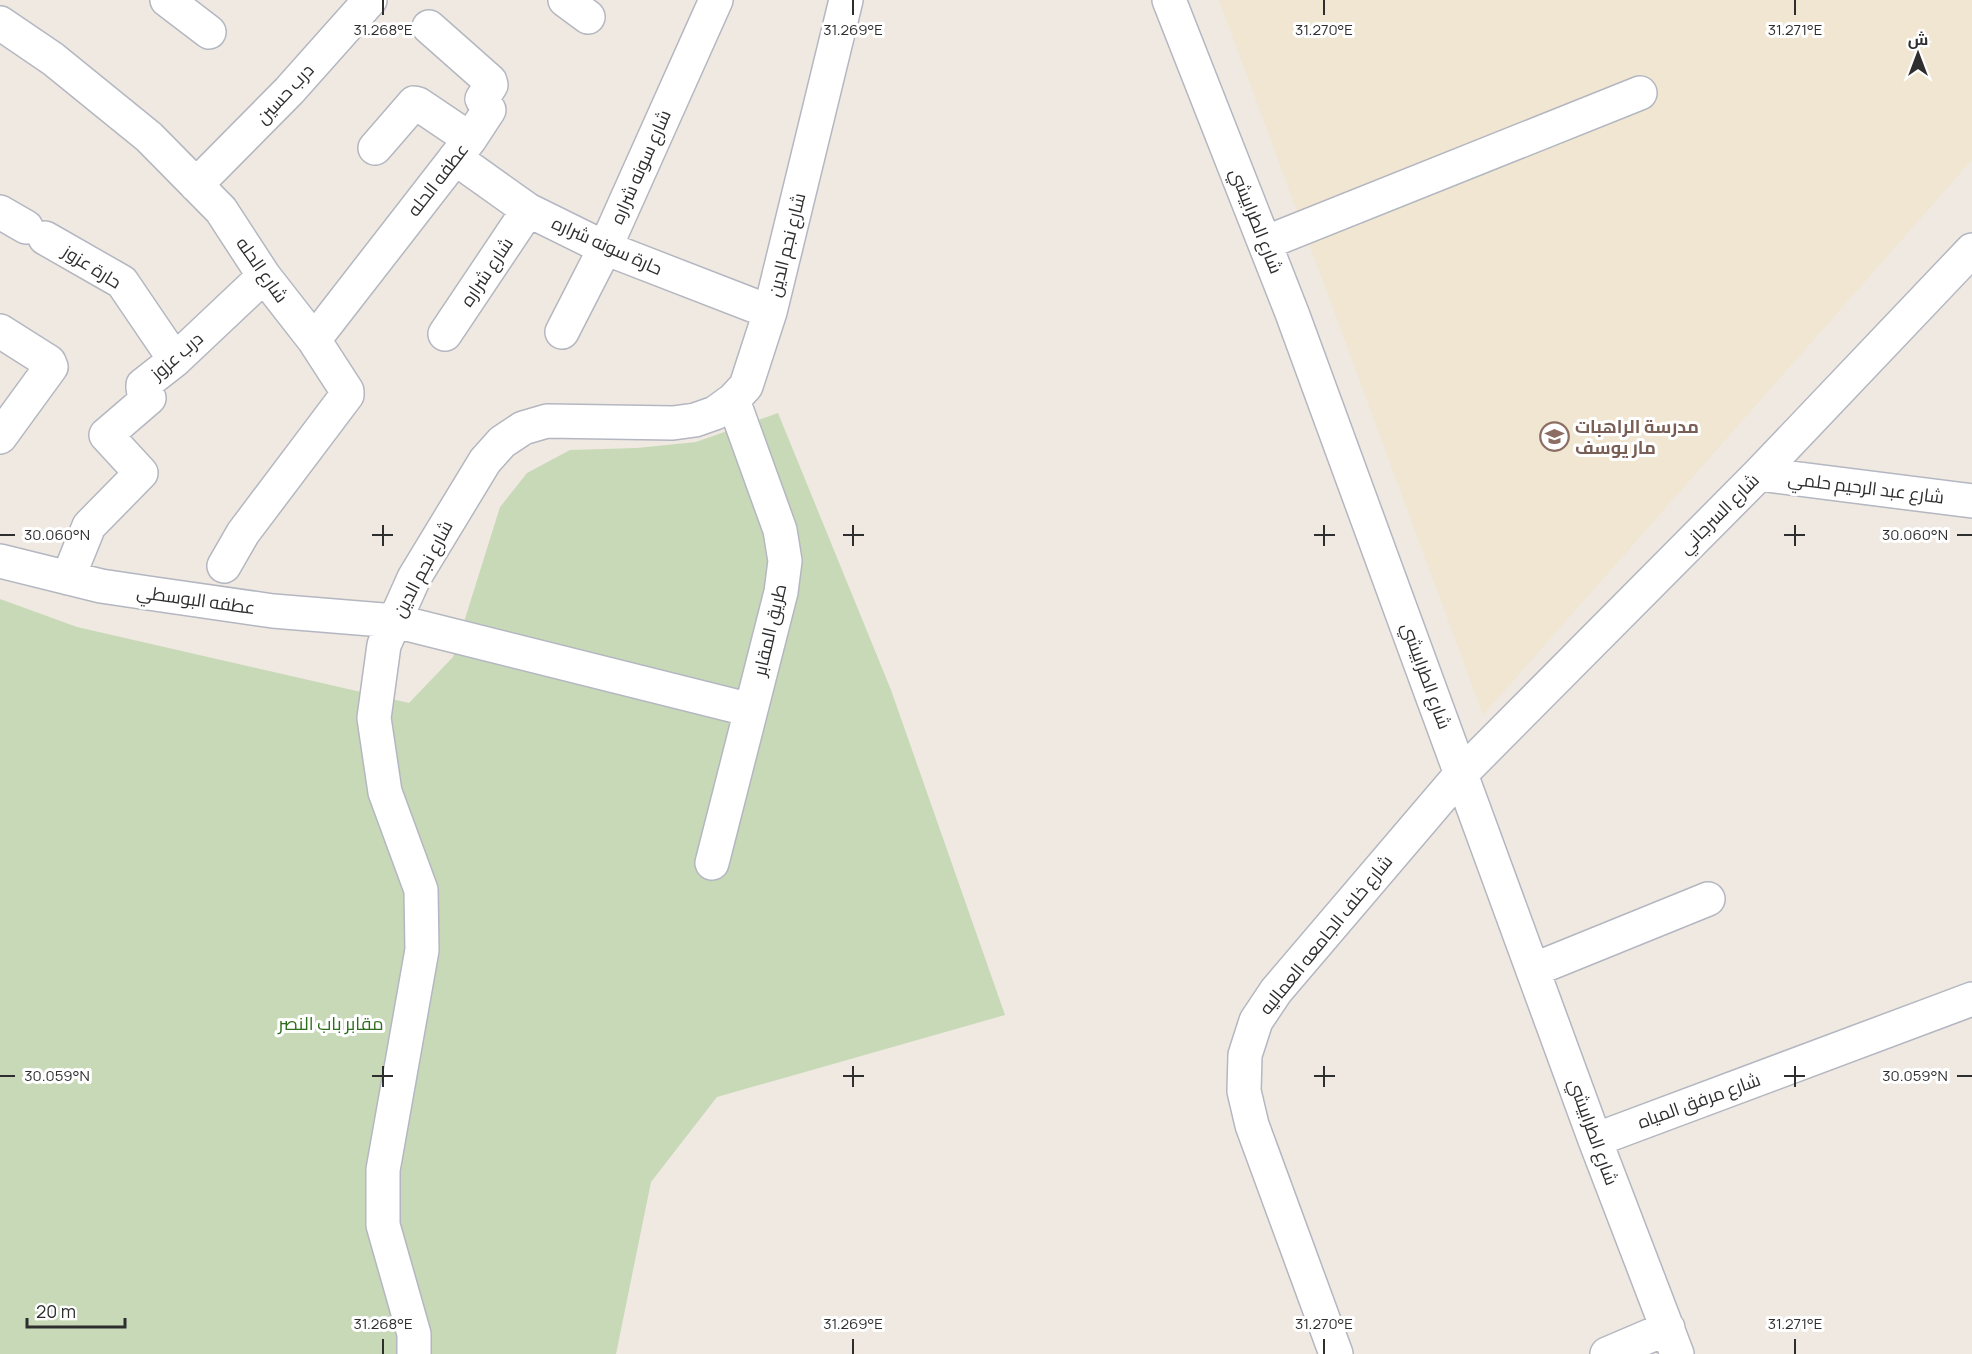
<svg xmlns="http://www.w3.org/2000/svg" width="1972" height="1354" font-family="Manrope,Cairo,sans-serif">
  <rect width="100%" height="100%" fill="#efe9e1"/>
  <path fill="#f0e6d1" d="M1219 0H1972V160L1483 715Z"/>
  <path fill="#c8d9b8" d="M778 413 891 690 1005 1015 717 1097 651 1182 616 1354H0V599L77 627 409 703 453 657 500 507 527 473 570 450 637 448 696 442Z"/>
  <g fill="none" stroke-linecap="round" stroke-linejoin="round">
    <defs>
      <path id="minor" d="M167 0 209 32
        M565 0 588 17
        M1169 0 1292 313 1595 1140 1677 1354
        M0 23 53 59 149 137 221 210 264 276 314 340 347 391V395L243 533 224 566
        M375 148 414 103 418 104 470 139
        M455 158 528 210 605 248 770 312
        M196 185 289 91 370 0
        M0 212 26 227
        M45 238 122 282 175 360
        M1265 243 1640 93
        M0 331 49 362 51 367 0 437
        M562 332 605 248 716 0
        M445 334 528 210
        M314 340 470 139 489 110 482 99 491 85 490 81 429 27
        M1759 474 1972 501
        M0 561 101 586 148 593 273 611 395 621 751 710
        M68 578 89 526 141 473 106 435 149 398 143 389V385L175 360 264 276
        M712 863 781 592 785 561 780 530 733 400
        M1533 970 1708 899
        M1595 1140 1972 999
        M414 1354V1334L383 1225V1170L422 950 421 890 385 792 374 718 384 645 414 578 485 461 502 442 523 428 547 421 673 423 695 420 715 413 733 400 746 386 770 312 846 0
        M1336 1354 1252 1125 1244 1091 1245 1055 1256 1021 1276 991 1461 774 1759 474 1972 250
        M1607 1354 1668 1328"/>
    </defs>
    <use href="#minor" stroke="#b4b7c1" stroke-width="36"/>
    <use href="#minor" stroke="#fff" stroke-width="33"/>
  </g>
  <path fill="none" stroke="#2e2e2e" stroke-width="2" d="M383 0V15M853 0V15M1324 0V15M1795 0V15M383 525V546M853 525V546M1324 525V546M1795 525V546M0 535H15M372 535H393M843 535H864M1314 535H1335M1784 535H1805M1957 535H1972M383 1066V1087M853 1066V1087M1324 1066V1087M1795 1066V1087M0 1076H15M372 1076H393M843 1076H864M1314 1076H1335M1784 1076H1805M1957 1076H1972M383 1339V1354M853 1339V1354M1324 1339V1354M1795 1339V1354"/>
  <defs>
    <symbol id="school-ring" viewBox="-11 -11 22 22"><circle r="9.5" fill="#fff" stroke="#8d6e63" stroke-width="1.5"/><path d="M0-5L7-2L0 1L-7-2ZM-4 1L0 2.5L4 1V4Q0 6-4 4Z" fill="#8d6e63"/></symbol>
  </defs>
  <g fill-rule="evenodd">
    <use href="#school-ring" x="1538" y="420" width="33" height="33"/>
  </g>
  <g text-anchor="middle" stroke-width="6" stroke-linejoin="round" paint-order="stroke">
    <g font-size="18" fill="#2e2e2e" stroke="#fff">
      <text transform="translate(285 94) rotate(-47)" y="6">درب حسين</text>
      <text transform="translate(641 167) rotate(-66)" y="6">شارع سونه شراره</text>
      <text transform="translate(438 180) rotate(-52)" y="6">عطفه الحله</text>
      <text transform="translate(1256 221) rotate(68)" y="6">شارع الطرابيشي</text>
      <text transform="translate(787 245) rotate(-76)" y="6">شارع نجم الدين</text>
      <text transform="translate(607 246) rotate(24)" y="6">حارة سونه شراره</text>
      <text transform="translate(92 267) rotate(32)" y="6">حارة عزوز</text>
      <text transform="translate(262 270) rotate(55)" y="6">شارع الحله</text>
      <text transform="translate(487 272) rotate(-56)" y="6">شارع شراره</text>
      <text transform="translate(177 356) rotate(-41)" y="6">درب عزوز</text>
      <text transform="translate(1866 488) rotate(7)" y="6">شارع عبد الرحيم حلمي</text>
      <text transform="translate(1719 514) rotate(-45)" y="6">شارع السرجاني</text>
      <text transform="translate(423 569) rotate(-62)" y="6">شارع نجم الدين</text>
      <text transform="translate(196 600) rotate(8)" y="6">عطفه البوسطي</text>
      <text transform="translate(770 630) rotate(-77)" y="6">طريق المقابر</text>
      <text transform="translate(1426 676) rotate(70)" y="6">شارع الطرابيشي</text>
      <text transform="translate(1326 935) rotate(-51)" y="6">شارع خلف الجامعه العماليه</text>
      <text transform="translate(1699 1101) rotate(-20)" y="6">شارع مرفق المياه</text>
      <text transform="translate(1593 1132) rotate(70)" y="6">شارع الطرابيشي</text>
    </g>
    <g font-size="18" font-weight="bold" fill="#785e54" stroke="#fff" text-anchor="start">
      <text x="1575" y="433">مدرسة الراهبات<tspan x="1575" dy="21">مار يوسف</tspan></text>
    </g>
    <g font-size="18" fill="#2c6e1b" stroke="#fff">
      <text x="331" y="1030">مقابر باب النصر</text>
    </g>
  </g>
  <g font-size="15" text-anchor="middle" fill="#2e2e2e" stroke="#fff" stroke-width="6" stroke-linejoin="round" paint-order="stroke">
    <text x="383" y="35">31.268°E</text>
    <text x="853" y="35">31.269°E</text>
    <text x="1324" y="35">31.270°E</text>
    <text x="1795" y="35">31.271°E</text>
    <text x="57" y="540">30.060°N</text>
    <text x="1915" y="540">30.060°N</text>
    <text x="57" y="1081">30.059°N</text>
    <text x="1915" y="1081">30.059°N</text>
    <text x="383" y="1329">31.268°E</text>
    <text x="853" y="1329">31.269°E</text>
    <text x="1324" y="1329">31.270°E</text>
    <text x="1795" y="1329">31.271°E</text>
  </g>
  <g transform="translate(1918 54)" stroke="#ffffff" stroke-width="4.5" paint-order="stroke">
  <path d="M0-4.5L10 22L0 15L-10 22Z" fill="#2e2e2e"/>
  <text y="-9" font-size="16" font-weight="bold" text-anchor="middle" fill="#2e2e2e">ش</text>
  </g>
  <path d="M27 1318v9h98v-9" fill="none" stroke="#2e2e2e" stroke-width="3"/>
  <text x="36" y="1318" font-size="18" fill="#2e2e2e" stroke="#ffffff" stroke-width="4.5" paint-order="stroke">20 m</text>
</svg>
